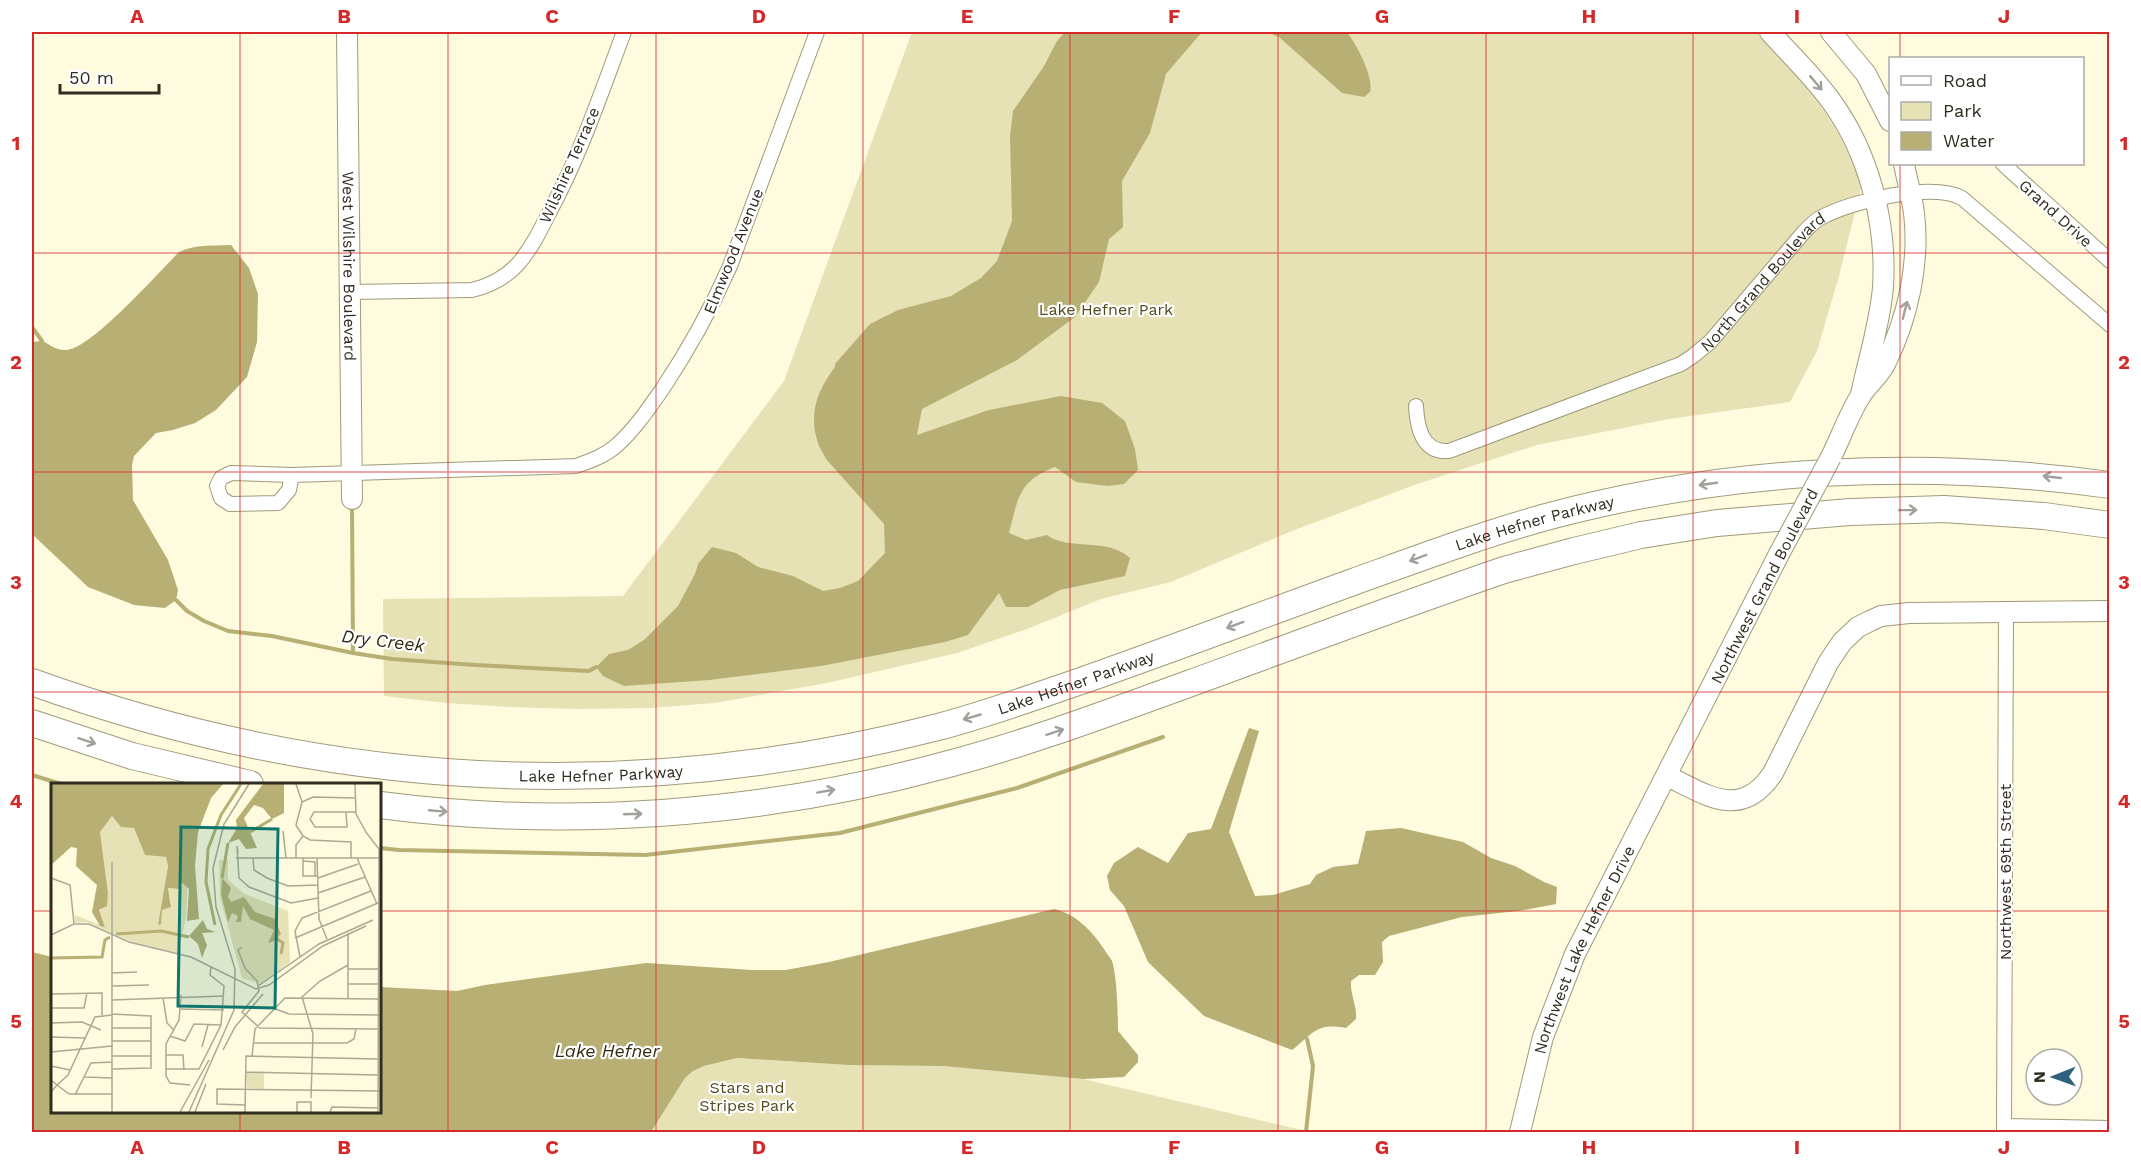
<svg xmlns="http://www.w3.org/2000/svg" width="2141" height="1164" font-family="'Work Sans',sans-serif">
  <rect width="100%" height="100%" fill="#fefbdf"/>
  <path fill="#e7e1b6" d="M912 32H1757C1797 76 1831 109 1854 167L1858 169 1862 184 1839 276 1817 351 1790 402 1669 419 1537 445 1414 485 1292 531 1171 582 1101 599 1027 629 957 653 827 683 714 703 651 708 575 709 510 707 446 703 384 696 383 599 623 596 784 381Z
    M737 1058 848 1065 943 1066 1083 1079 1311 1132H651L685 1078 693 1071 704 1066Z"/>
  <path fill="#b7af73" d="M1065 32H1202L1166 74 1150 133 1122 181 1123 227 1109 239 1099 282 1075 317 1017 360 922 409 917 435 989 410 1061 396 1102 403 1125 421 1135 449 1138 470 1124 484 1107 486 1076 482 1055 467C1018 481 1018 499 1009 533L1026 540 1047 535C1068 551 1108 537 1130 558L1125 576 1060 590 1028 607H1006L999 593 968 635 945 642 821 666 709 680 624 686 603 676 596 667 609 654 628 650 644 640 678 606 695 574 698 564 712 547 736 553 758 567 793 576 823 591 840 588 858 581 885 553 884 524 826 459C824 454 821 450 819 446 808 416 816 392 835 367V364L870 324 898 310 951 296 981 278 997 261 1012 221 1010 136 1013 111 1044 66 1057 41Z
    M1266 32H1347C1356 44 1374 76 1370 92L1364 97 1342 93 1279 37Z
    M231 245 249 268 258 294 257 342 247 377 216 410 195 423 173 430 156 433 134 456 132 465 133 500 168 560 178 590 176 600 165 608 134 605 88 587 32 534V342C35 342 38 341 41 341 48 342 54 351 67 350 93 347 158 273 179 252 195 244 214 246 231 245Z
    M1249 728 1259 731 1229 832 1255 896 1273 895 1310 884 1316 875 1333 867 1358 864 1366 831 1401 828 1463 842 1491 858 1515 866 1544 882 1557 887 1556 904 1518 911 1462 917 1389 936 1382 942 1383 962 1375 975H1359L1351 981C1350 995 1357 1005 1356 1019L1346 1028C1316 1022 1313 1034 1292 1050L1204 1016 1148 962 1124 906 1110 890 1107 876 1114 863 1138 847 1168 863 1188 833 1211 829Z
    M1054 909C1076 914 1092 931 1104 949 1106 953 1110 957 1112 961 1117 976 1118 1014 1118 1031L1138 1055V1062L1124 1077 1083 1079 943 1066 848 1065 737 1058 704 1066 693 1071 685 1078 651 1132H32V952L52 957V1112H380V987L457 991 485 985 646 963 752 970H786L829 962Z"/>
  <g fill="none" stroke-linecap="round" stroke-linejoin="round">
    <path stroke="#b7af73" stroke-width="4" d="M32 327 42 341
      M352 506 353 653
      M176 600 187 611 204 621 228 631 272 636 353 653 392 659 475 665 589 671 596 667
      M32 775 61 784
      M380 848 399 850 645 855 840 833 1017 788 1163 737
      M1306 1132 1313 1066 1307 1039"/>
    <defs>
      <g id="street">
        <path d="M2003 164 2110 261"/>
        <path d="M350 292 472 290C489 286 506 277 518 264 531 249 540 231 549 213 580 156 601 93 624 32"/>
        <path id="s1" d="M1416 406C1417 427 1422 453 1449 451L1681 364 1693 356 1710 342 1804 232C1809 227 1815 220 1822 217 1852 201 1931 182 1962 198L2110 325"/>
        <path d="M292 475 289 490 278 503 230 504 221 498 217 486 221 478 231 473 292 475 576 466C590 461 605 456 617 445 635 429 649 408 663 388 689 349 711 309 730 266L817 32"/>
        <path d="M2004 1126 2110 1128"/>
        <path d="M2004 1132 2006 611"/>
      </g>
      <g id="secondary">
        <path id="s2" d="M347 32 352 499"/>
        <path d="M1770 32C1790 54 1813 76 1831 101 1869 153 1887 223 1883 287 1880 324 1868 360 1861 395"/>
        <path d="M1831 32 1866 74 1890 121"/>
        <path d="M1831 457C1841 437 1849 414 1861 395 1869 383 1881 374 1886 362 1908 317 1920 263 1914 213 1912 197 1907 180 1904 164"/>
        <path d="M1667 776C1707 795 1741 821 1773 773L1828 663 1842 642 1858 627 1870 621 1881 616 1909 613 2110 611"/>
        <path id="s3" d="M1520 1132 1543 1037 1575 954 1779 554"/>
      </g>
      <g id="highway">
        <path id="s4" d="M32 682C328 789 632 805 938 727 987 714 1034 697 1081 681 1172 649 1262 615 1353 582 1417 559 1481 535 1546 517 1729 468 1922 459 2110 485"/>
        <path d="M32 723 132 756 250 784"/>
        <path d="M380 805C565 829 760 815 941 766 1026 744 1108 713 1191 683 1295 645 1399 606 1504 570L1574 551 1641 535 1717 523 1850 512 1944 509 2044 516 2110 525"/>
      </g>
    </defs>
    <use href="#street" stroke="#9f9b7a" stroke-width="16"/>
    <use href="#secondary" stroke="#9f9b7a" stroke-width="22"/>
    <use href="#highway" stroke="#9f9b7a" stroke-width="28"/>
    <use href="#street" stroke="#fff" stroke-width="14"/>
    <use href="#secondary" stroke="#fff" stroke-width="20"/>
    <use href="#highway" stroke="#fff" stroke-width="26"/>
    <defs>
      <path id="secondary-bridge" d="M1779 554 1831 457"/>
    </defs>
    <use href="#secondary-bridge" stroke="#9f9b7a" stroke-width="22" stroke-linecap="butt"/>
    <use href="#secondary-bridge" stroke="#fff" stroke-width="20"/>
  </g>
  <defs><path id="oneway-shaft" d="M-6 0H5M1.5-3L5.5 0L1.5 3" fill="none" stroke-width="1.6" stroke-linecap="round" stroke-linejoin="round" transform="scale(1.5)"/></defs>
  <g stroke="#a1a09b">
    <use href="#oneway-shaft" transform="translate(1816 83) rotate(50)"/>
    <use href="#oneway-shaft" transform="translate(1905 310) rotate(-76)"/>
    <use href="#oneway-shaft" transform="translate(2052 477) rotate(-174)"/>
    <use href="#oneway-shaft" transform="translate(1708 484) rotate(172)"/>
    <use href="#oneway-shaft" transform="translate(1908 510) rotate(-1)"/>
    <use href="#oneway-shaft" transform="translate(1418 558) rotate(160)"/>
    <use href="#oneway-shaft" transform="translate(1235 625) rotate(160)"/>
    <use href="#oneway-shaft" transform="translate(972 717) rotate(164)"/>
    <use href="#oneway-shaft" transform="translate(1055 732) rotate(-18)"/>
    <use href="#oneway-shaft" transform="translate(87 741) rotate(18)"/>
    <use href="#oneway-shaft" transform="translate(826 791) rotate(-10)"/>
    <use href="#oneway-shaft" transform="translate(438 811) rotate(5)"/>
    <use href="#oneway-shaft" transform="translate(633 814) rotate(-2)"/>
  </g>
  <path fill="none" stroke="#d62828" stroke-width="1.5" stroke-opacity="0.55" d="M240 32V784M448 32V1132M656 32V1132M863 32V1132M1070 32V1132M1278 32V1132M1486 32V1132M1693 32V1132M1900 32V58M1900 164V1132M32 253H2110M32 472H2110M32 692H2110M32 911H52M380 911H2110M240 1112V1132"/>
  <g text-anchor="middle" stroke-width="4.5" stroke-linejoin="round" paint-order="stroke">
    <g font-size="16" fill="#2f2d20" stroke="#fff">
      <text transform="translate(569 165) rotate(-66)" y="6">Wilshire Terrace</text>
      <text transform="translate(2056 213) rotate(42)" y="6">Grand Drive</text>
      <text transform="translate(733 251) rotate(-68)" y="6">Elmwood Avenue</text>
      <text dy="6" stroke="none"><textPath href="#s2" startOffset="234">West Wilshire Boulevard</textPath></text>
      <text dy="6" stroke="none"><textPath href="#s1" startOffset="428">North Grand Boulevard</textPath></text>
      <text dy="6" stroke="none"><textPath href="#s4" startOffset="1552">Lake Hefner Parkway</textPath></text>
      <text transform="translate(1764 586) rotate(-63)" y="6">Northwest Grand Boulevard</text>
      <text dy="6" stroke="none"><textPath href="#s4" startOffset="1066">Lake Hefner Parkway</textPath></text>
      <text dy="6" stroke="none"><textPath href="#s4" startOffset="580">Lake Hefner Parkway</textPath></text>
      <text transform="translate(2005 872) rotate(-90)" y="6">Northwest 69th Street</text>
      <text dy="6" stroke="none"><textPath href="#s3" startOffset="194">Northwest Lake Hefner Drive</textPath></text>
    </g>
    <g font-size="16" fill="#534c1e" stroke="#fff">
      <text x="1106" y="315">Lake Hefner Park</text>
      <text x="747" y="1093">Stars and<tspan x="747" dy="18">Stripes Park</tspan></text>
    </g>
    <g font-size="18" font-style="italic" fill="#302c10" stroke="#fff">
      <text transform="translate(383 641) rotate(7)" y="6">Dry Creek</text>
      <text x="607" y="1057">Lake Hefner</text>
    </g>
  </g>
  <g transform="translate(51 783)">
    <rect width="330" height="330" fill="#fefbdf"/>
    <path d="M60 33 72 44H83L94 72 115 74 117 83 107 141 111 127 120 120 117 105 127 106 129 98 137 103 135 135 127 170 82 159 36 139 24 140V132L54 144 47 129 55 123 57 110 49 49ZM168 77H177V97L194 111 237 128 239 179 210 201 191 195 169 114ZM195 290H213V306L196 305Z" fill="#e7e1b6"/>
    <path d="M0 1H172L160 15 147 49 144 83 148 136 136 138 138 106 129 98 128 106 117 105 120 124 111 127 110 141 107 142 117 83 115 74 94 72 83 45 70 44 61 33 49 49 57 110 56 123 48 127 54 144 49 143 41 129 46 102 25 83 26 65 20 64 0 82ZM212 1H233V30L221 36 212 25 203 22 193 35 206 65 195 66 188 56 177 60 186 45 185 37ZM171 95 180 105 177 114 180 119 193 114 204 129 224 136 230 151 223 158 217 160 223 147 199 136 192 123 190 139H185L187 133 181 130 177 139 170 111ZM152 137 156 146 165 149 151 150 156 162 151 175 147 161 138 153Z" fill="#b7af73"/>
    <path fill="none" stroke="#b7af73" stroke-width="3" d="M199 49 221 36M171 95 177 60M164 142 155 99 157 66 170 32 190 1M65 151 110 148 138 154M225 155 232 160 230 171M0 175 51 174 54 157 59 154"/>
    <path fill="none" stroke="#aba993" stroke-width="1.5" d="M245 1 251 19M304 1 305 31 315 49M251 19 245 42 252 53 259 57 300 59V75M251 19 262 14 304 15M259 36 264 44H296L295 29M259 36 263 29H305M232 48 235 75M314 48 328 66 327 329M187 70 186 63 188 95 198 104 240 120 267 115M185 75H329M202 75 203 87 216 95 237 103 267 102M245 75V62L252 53M252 75V93H267M266 75 268 136 276 156M306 75 326 121M252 78 264 79V93M0 95 19 102 23 141M267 95 307 81M267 110 314 94M0 152 23 141H38L78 159 140 174 205 206 218 202 272 163 315 143M244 155 327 120M191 164 187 167 194 185 206 198 208 208 191 229 209 245 327 246M249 174 244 148 251 135 320 108M297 186H327M61 190 86 189M297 201H327M61 203 98 202M207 203 268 161 322 137M0 211 51 210V232M130 212 128 237 115 261V293L119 300 139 302M112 215 116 240 123 247M297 216V150M61 217 173 213M0 225H33L36 210M222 225 238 231 330 232M130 226 173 227M61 231 100 233V285L61 286M0 240 31 239 50 247M61 245H100M119 253 134 258 143 241 170 242M0 254 34 255M61 258H100M202 260H296L303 256 305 246M151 264 157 242M172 267 184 244 212 211M0 269 61 263M115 272H132L133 287M61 273H100M201 273 204 246 234 215 327 216M0 283 19 287M115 286H148L170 242 173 203 159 192 160 184M194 289 327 292M34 294 61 295M0 297 6 302 17 292 44 234 61 232M0 309 6 302 18 311H61M24 312 40 280 61 279M260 315 262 251 251 214 269 198 297 182M194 322 166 321V306L330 308M61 329V79M129 329 158 277M138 329 183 227 184 186 165 124 162 85 173 41 198 1M144 329 155 301M194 329 195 273 327 276M246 329V319H260V329M279 329 281 324 327 325"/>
    <path fill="#0f766e" fill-opacity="0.15" stroke="#0f766e" stroke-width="3" d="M130 44 227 46 224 225 127 223Z"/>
    <rect width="330" height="330" fill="none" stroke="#2f2d20" stroke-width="3"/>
  </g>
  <rect width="2141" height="1164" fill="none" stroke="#ffffff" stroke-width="66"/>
  <rect x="1889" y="57" width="195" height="108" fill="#ffffff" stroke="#acaba6" stroke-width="1.5"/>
  <rect x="1901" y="76" width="30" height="9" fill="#ffffff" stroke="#acaba6" stroke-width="1.5"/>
  <text x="1943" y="87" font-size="18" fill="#2f2d20">Road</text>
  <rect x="1901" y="102" width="30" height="18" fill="#e7e1b6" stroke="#acaba6" stroke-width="1.5"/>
  <text x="1943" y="117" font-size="18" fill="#2f2d20">Park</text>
  <rect x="1901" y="132" width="30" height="18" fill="#b7af73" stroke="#acaba6" stroke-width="1.5"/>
  <text x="1943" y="147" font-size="18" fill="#2f2d20">Water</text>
  <g transform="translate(2054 1077) rotate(269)"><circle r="28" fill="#ffffff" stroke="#acaba6" stroke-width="1.5"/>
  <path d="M0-4.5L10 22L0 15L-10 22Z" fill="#2f617f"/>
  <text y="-9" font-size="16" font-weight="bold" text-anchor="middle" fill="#2f2d20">N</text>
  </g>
  <path d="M60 84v9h99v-9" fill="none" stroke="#2f2d20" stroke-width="3"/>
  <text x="69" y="84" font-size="18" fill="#2f2d20" stroke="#ffffff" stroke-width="4.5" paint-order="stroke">50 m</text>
  <rect x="33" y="33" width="2075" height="1098" fill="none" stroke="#d62828" stroke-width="2"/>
  <g font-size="20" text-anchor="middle" font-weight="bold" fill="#d62828">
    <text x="137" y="23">A</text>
    <text x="344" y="23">B</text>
    <text x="552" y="23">C</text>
    <text x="759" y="23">D</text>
    <text x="967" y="23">E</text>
    <text x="1174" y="23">F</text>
    <text x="1382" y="23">G</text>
    <text x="1589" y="23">H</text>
    <text x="1797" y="23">I</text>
    <text x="2004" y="23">J</text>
    <text x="16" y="150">1</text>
    <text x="2124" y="150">1</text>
    <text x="16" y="369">2</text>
    <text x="2124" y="369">2</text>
    <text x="16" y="589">3</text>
    <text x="2124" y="589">3</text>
    <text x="16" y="808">4</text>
    <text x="2124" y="808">4</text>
    <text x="16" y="1028">5</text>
    <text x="2124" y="1028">5</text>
    <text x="137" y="1154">A</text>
    <text x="344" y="1154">B</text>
    <text x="552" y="1154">C</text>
    <text x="759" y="1154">D</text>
    <text x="967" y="1154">E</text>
    <text x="1174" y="1154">F</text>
    <text x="1382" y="1154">G</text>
    <text x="1589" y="1154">H</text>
    <text x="1797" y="1154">I</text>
    <text x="2004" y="1154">J</text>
  </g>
</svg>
